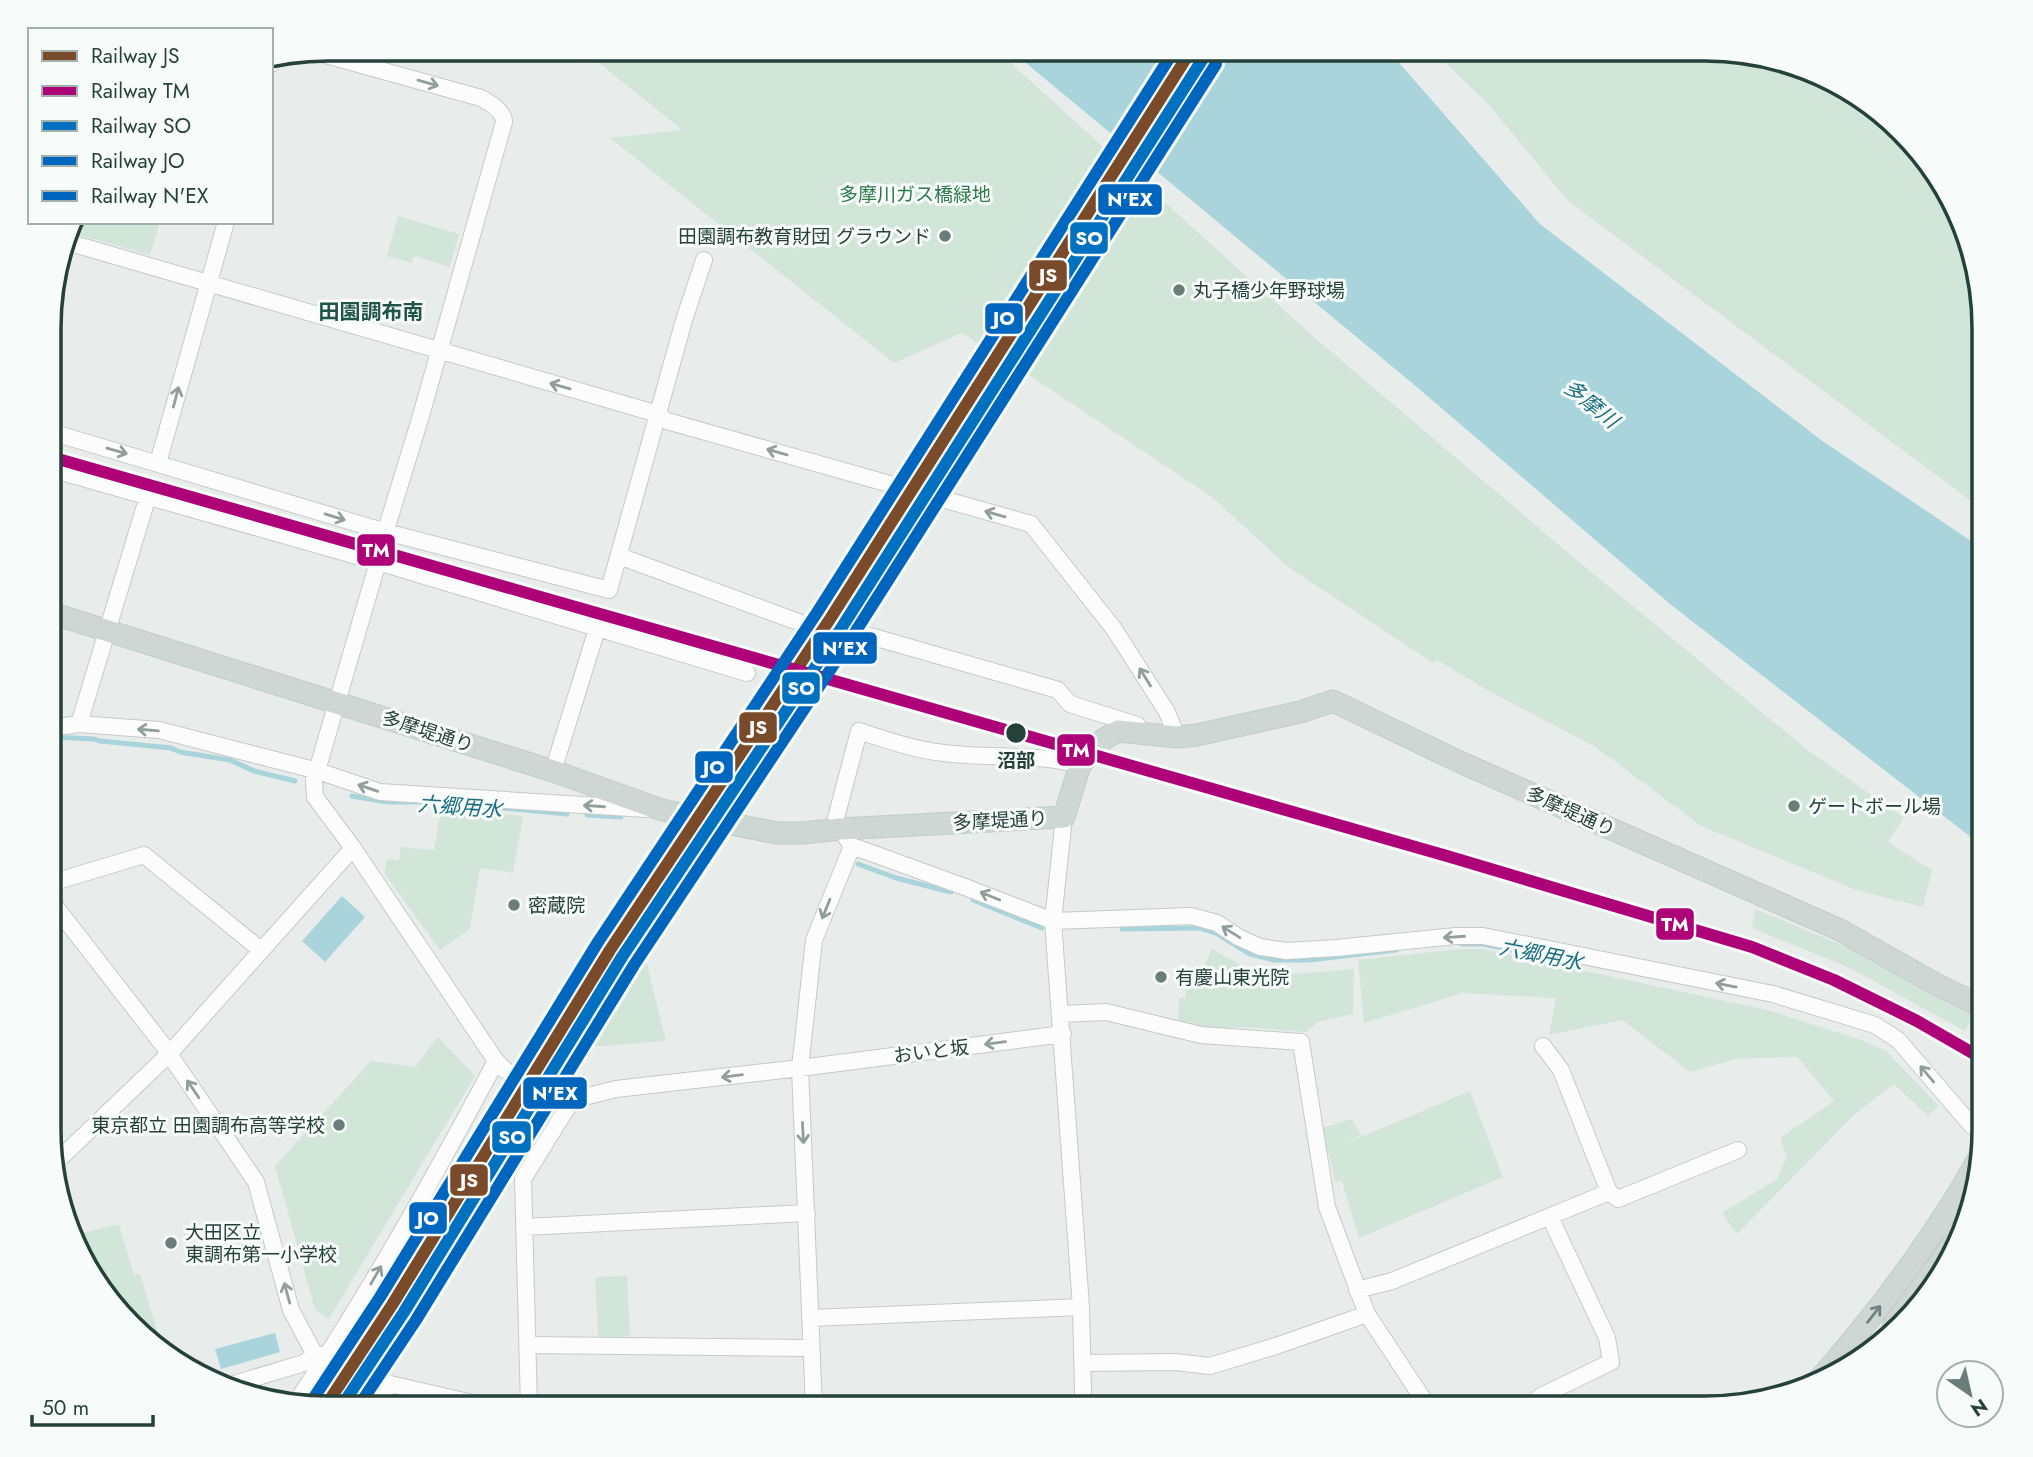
<svg xmlns="http://www.w3.org/2000/svg" width="2033" height="1457" font-family="Jost,'Noto Sans JP',sans-serif">
  <rect width="100%" height="100%" fill="#e8edeb"/>
  <path fill="#d1e6d8" d="M582 49H995L1315 338 1566 551 1809 751 1904 818 1888 842 1932 870 1923 907 1856 890 1701 826 1597 748 1487 690 1437 660 1433 663 1288 567 1212 497 1041 383 962 333 894 363 610 138 682 130Z
    M1431 49 1723 50 1795 64 1875 107 1955 204 1983 310V510L1568 201 1489 105Z
    M398 216 459 234 450 267 414 256 412 263 387 256Z
    M73 222H160L150 255 69 232Z
    M441 808 523 816 513 873 480 868 470 929 440 950 384 873 387 859 399 860 401 847 434 850Z
    M1755 909 1854 950 1974 1014 1965 1031 1848 967 1752 928Z
    M1212 949 1249 970 1270 976 1354 969 1353 1014 1318 1022 1306 1032 1243 1027 1206 1029 1178 1023 1179 998H1185L1186 989H1191L1192 979 1198 980Z
    M1460 949H1483L1768 1010 1861 1040 1886 1051 1939 1106 1928 1116 1894 1084 1855 1114 1737 1234 1722 1213 1777 1179 1787 1157 1780 1138 1834 1101 1797 1057 1736 1059 1690 1072 1622 1020 1549 1035 1556 998 1463 993 1364 1023 1358 960Z
    M646 960 666 1041 591 1047Z
    M438 1037 475 1076 329 1319 315 1310 275 1166 371 1061 415 1067Z
    M1470 1091 1503 1177 1359 1238 1342 1181 1335 1182 1328 1151 1325 1152 1322 1128 1352 1119 1361 1135 1349 1142Z
    M119 1224 134 1275 140 1274 164 1353 158 1350 86 1268 75 1235Z
    M627 1276 630 1336 598 1338 595 1277Z"/>
  <path fill="#a9d4db" d="M1009 49H1387L1540 224 1821 440 1983 549V845L1976 841 1670 604 1418 388Z
    M342 896 365 917 325 962 302 941Z
    M275 1333 280 1352 221 1369 215 1349Z"/>
  <g fill="none" stroke-linecap="round" stroke-linejoin="round">
    <path stroke="#a9d4db" stroke-width="5" d="M51 737 94 739 100 741 171 748 180 752 230 760 254 771 295 781
      M352 796 387 802H428
      M470 805 567 814
      M587 815 621 817
      M858 864 896 878 951 892
      M973 900 1042 928
      M1122 929 1200 928 1216 933 1250 954 1274 960H1309L1396 950
      M1462 944H1483L1528 953"/>
    <defs>
      <path id="minor" d="M315 52 481 98C490 103 504 111 504 122L420 419 382 543 378 562 314 781 315 797 353 848 496 1061 505 1070 567 1109
        M271 64 272 60
        M67 242 658 414 667 421 1031 524 1114 629 1167 712 1177 737
        M51 432 386 532 609 590 684 320 704 260
        M158 463 226 222
        M51 469 378 562 747 673
        M619 556 801 623 870 636 1058 690 1070 704 1137 725 1139 731
        M79 724 148 496
        M51 728 79 724 159 730 318 771 380 792 646 809
        M1080 765C1036 753 990 759 944 753 915 750 887 740 859 731L836 818 840 829 852 846 965 887 1053 921 1191 916 1217 923 1238 937 1260 947 1287 951 1336 948 1456 936H1483L1773 994 1875 1025 1898 1040 1972 1126
        M553 771 597 629
        M1064 817 1053 921 1081 1307 1083 1389 1082 1408
        M51 883 144 855 261 950
        M51 901 163 1045 256 1182 291 1310 315 1355
        M1061 1014 1106 1012 1201 1035 1301 1042 1327 1207 1367 1314 1429 1408
        M1543 1046 1561 1070 1609 1192 1618 1199 1738 1150
        M52 1166 169 1054 353 848
        M524 1227 807 1213
        M1357 1290 1392 1281 1609 1192
        M810 1318 1081 1307
        M527 1345 811 1348
        M1083 1363 1175 1362 1210 1366 1276 1346 1367 1314
        M224 1387 304 1363 315 1355 328 1354 390 1384 490 1407
        M295 1404C369 1294 434 1178 496 1061
        M374 1407 390 1384
        M529 1408 523 1179 572 1100 616 1089 800 1068 1063 1034
        M814 1408 800 1068 814 940 852 846
        M1528 1408 1541 1396 1611 1362 1607 1338 1550 1217"/>
      <path id="major" d="M51 613 553 771 662 810 777 833H803L840 829 1064 817 1080 765 1104 739 1118 731 1177 737 1197 735 1300 712 1333 701 1462 763 1840 930 1934 983 1983 1007
        M1893 1326 1965 1228
        M1817 1382C1879 1311 1937 1235 1982 1152"/>
    </defs>
    <use href="#minor" stroke="#c5cac8" stroke-width="18"/>
    <use href="#major" stroke="#c3ccc9" stroke-width="23"/>
    <use href="#minor" stroke="#fcfcfc" stroke-width="16"/>
    <use href="#major" stroke="#cfd7d5" stroke-width="21"/>
    <defs>
      <path id="rail-1" d="M325 1407 392 1305 610 950 830 619 1192 49"/>
      <path id="rail-2" d="M51 457 1447 856 1752 947 1834 980 1917 1021 1983 1059"/>
      <path id="rail-3" d="M341 1407 404 1312 622 957 842 627 1204 57"/>
      <path id="rail-4" d="M313 1399 380 1297 598 942 818 611 1175 49"/>
      <path id="rail-5" d="M358 1407 416 1320 634 965 854 634 1216 64"/>
    </defs>
    <use href="#rail-1" stroke="#f7fbf9" stroke-width="18"/>
    <use href="#rail-2" stroke="#f7fbf9" stroke-width="18"/>
    <use href="#rail-3" stroke="#f7fbf9" stroke-width="18"/>
    <use href="#rail-4" stroke="#f7fbf9" stroke-width="18"/>
    <use href="#rail-5" stroke="#f7fbf9" stroke-width="18"/>
    <use href="#rail-1" stroke="#7a4b2a" stroke-width="12"/>
    <use href="#rail-2" stroke="#ae0378" stroke-width="12"/>
    <use href="#rail-3" stroke="#0071c1" stroke-width="12"/>
    <use href="#rail-4" stroke="#0067c0" stroke-width="12"/>
    <use href="#rail-5" stroke="#0065bd" stroke-width="12"/>
  </g>
  <defs><path id="oneway-shaft" d="M-6 0H5M1.5-3L5.5 0L1.5 3" fill="none" stroke-width="1.6" stroke-linecap="round" stroke-linejoin="round" transform="scale(1.75)"/></defs>
  <g stroke="#909f9b">
    <use href="#oneway-shaft" transform="translate(428 83) rotate(16)"/>
    <use href="#oneway-shaft" transform="translate(560 386) rotate(-164)"/>
    <use href="#oneway-shaft" transform="translate(176 397) rotate(-75)"/>
    <use href="#oneway-shaft" transform="translate(117 451) rotate(16)"/>
    <use href="#oneway-shaft" transform="translate(777 452) rotate(-164)"/>
    <use href="#oneway-shaft" transform="translate(995 514) rotate(-164)"/>
    <use href="#oneway-shaft" transform="translate(335 517) rotate(17)"/>
    <use href="#oneway-shaft" transform="translate(1145 677) rotate(-122)"/>
    <use href="#oneway-shaft" transform="translate(148 730) rotate(-175)"/>
    <use href="#oneway-shaft" transform="translate(368 788) rotate(-161)"/>
    <use href="#oneway-shaft" transform="translate(594 806) rotate(-176)"/>
    <use href="#oneway-shaft" transform="translate(990 896) rotate(-158)"/>
    <use href="#oneway-shaft" transform="translate(826 909) rotate(112)"/>
    <use href="#oneway-shaft" transform="translate(1231 932) rotate(-148)"/>
    <use href="#oneway-shaft" transform="translate(1454 937) rotate(176)"/>
    <use href="#oneway-shaft" transform="translate(1726 985) rotate(-169)"/>
    <use href="#oneway-shaft" transform="translate(995 1043) rotate(173)"/>
    <use href="#oneway-shaft" transform="translate(1927 1074) rotate(-130)"/>
    <use href="#oneway-shaft" transform="translate(732 1076) rotate(173)"/>
    <use href="#oneway-shaft" transform="translate(193 1089) rotate(-124)"/>
    <use href="#oneway-shaft" transform="translate(803 1133) rotate(87)"/>
    <use href="#oneway-shaft" transform="translate(376 1275) rotate(-60)"/>
    <use href="#oneway-shaft" transform="translate(287 1293) rotate(-105)"/>
  </g>
  <use stroke="#718580" href="#oneway-shaft" transform="translate(1874 1314) rotate(-52)"/>
  <g fill="#697e78" stroke="#f7fbf9" stroke-width="2.5">
    <circle cx="945" cy="236" r="7"/>
    <circle cx="1179" cy="290" r="7"/>
    <circle cx="1794" cy="806" r="7"/>
    <circle cx="514" cy="905" r="7"/>
    <circle cx="1161" cy="977" r="7"/>
    <circle cx="339" cy="1125" r="7"/>
    <circle cx="171" cy="1243" r="7"/>
  </g>
  <circle fill="#24423a" stroke="#f7fbf9" stroke-width="2.5" cx="1016" cy="733" r="11"/>
  <g text-anchor="middle" stroke-width="6" stroke-linejoin="round" paint-order="stroke">
    <g font-size="19" fill="#2d7a4b" stroke="#f7fbf9">
      <text x="915" y="201">多摩川ガス橋緑地</text>
    </g>
    <g font-size="19" fill="#24423a" stroke="#f7fbf9" text-anchor="start">
      <text x="931" y="243" text-anchor="end">田園調布教育財団 グラウンド</text>
      <text x="1193" y="297">丸子橋少年野球場</text>
      <text x="1808" y="813">ゲートボール場</text>
      <text x="528" y="912">密蔵院</text>
      <text x="1175" y="984">有慶山東光院</text>
      <text x="325" y="1132" text-anchor="end">東京都立 田園調布高等学校</text>
      <text x="185" y="1239">大田区立<tspan x="185" dy="22">東調布第一小学校</tspan></text>
    </g>
    <g font-size="19" fill="#24423a" stroke="#f7fbf9">
      <text transform="translate(428 731) rotate(18)" y="7">多摩堤通り</text>
      <text transform="translate(1571 811) rotate(24)" y="7">多摩堤通り</text>
      <text transform="translate(1000 820) rotate(-3)" y="7">多摩堤通り</text>
      <text transform="translate(931 1051) rotate(-7)" y="7">おいと坂</text>
    </g>
    <g font-size="19" font-weight="bold" fill="#24423a" stroke="#f7fbf9">
      <text x="1016" y="767">沼部</text>
    </g>
    <g font-size="21" font-weight="bold" fill="#1f5548" stroke="#f7fbf9">
      <text x="371" y="319">田園調布南</text>
    </g>
    <g font-size="21" font-style="italic" fill="#1c6f80" stroke="#f7fbf9">
      <text transform="translate(1591 404) rotate(39)" y="7">多摩川</text>
      <text transform="translate(460 807) rotate(4)" y="7">六郷用水</text>
      <text transform="translate(1541 955) rotate(11)" y="7">六郷用水</text>
    </g>
  </g>
  <path d="M0 0H2033V1457H0ZM328 61H1705A267 267 0 0 1 1972 328V1129A267 267 0 0 1 1705 1396H328A267 267 0 0 1 61 1129V328A267 267 0 0 1 328 61Z" fill="#f7fbf9" fill-rule="evenodd"/>
  <path fill="none" stroke="#24423a" stroke-width="3.5" d="M328 61H1705A267 267 0 0 1 1972 328V1129A267 267 0 0 1 1705 1396H328A267 267 0 0 1 61 1129V328A267 267 0 0 1 328 61Z"/>
  <g stroke="#f7fbf9" stroke-width="2.5">
    <rect x="1097" y="183" width="66" height="33" rx="7" fill="#0065bd"/>
    <rect x="1069" y="221" width="40" height="34" rx="7" fill="#0071c1"/>
    <rect x="1028" y="259" width="40" height="33" rx="7" fill="#7a4b2a"/>
    <rect x="984" y="302" width="40" height="33" rx="7" fill="#0067c0"/>
    <rect x="356" y="533" width="40" height="34" rx="7" fill="#ae0378"/>
    <rect x="812" y="631" width="66" height="34" rx="7" fill="#0065bd"/>
    <rect x="781" y="671" width="40" height="34" rx="7" fill="#0071c1"/>
    <rect x="738" y="711" width="40" height="33" rx="7" fill="#7a4b2a"/>
    <rect x="1056" y="733" width="40" height="34" rx="7" fill="#ae0378"/>
    <rect x="694" y="750" width="40" height="34" rx="7" fill="#0067c0"/>
    <rect x="1655" y="907" width="40" height="34" rx="7" fill="#ae0378"/>
    <rect x="522" y="1076" width="66" height="34" rx="7" fill="#0065bd"/>
    <rect x="491" y="1120" width="41" height="34" rx="7" fill="#0071c1"/>
    <rect x="449" y="1163" width="40" height="34" rx="7" fill="#7a4b2a"/>
    <rect x="408" y="1201" width="40" height="34" rx="7" fill="#0067c0"/>
  </g>
  <g font-size="19" text-anchor="middle" font-weight="bold" fill="#fff">
    <text x="1130" y="206">N'EX</text>
    <text x="1089" y="245">SO</text>
    <text x="1048" y="282">JS</text>
    <text x="1004" y="325">JO</text>
    <text x="376" y="557">TM</text>
    <text x="845" y="655">N'EX</text>
    <text x="801" y="695">SO</text>
    <text x="758" y="734">JS</text>
    <text x="1076" y="757">TM</text>
    <text x="714" y="774">JO</text>
    <text x="1675" y="931">TM</text>
    <text x="555" y="1100">N'EX</text>
    <text x="512" y="1144">SO</text>
    <text x="469" y="1187">JS</text>
    <text x="428" y="1225">JO</text>
  </g>
  <rect x="28" y="28" width="245" height="196" fill="#f7fbf9" stroke="#a3b1ad" stroke-width="2"/>
  <rect x="42" y="51" width="35" height="10" fill="#7a4b2a" stroke="#a3b1ad" stroke-width="2"/>
  <text x="91" y="63" font-size="21" fill="#24423a">Railway JS</text>
  <rect x="42" y="86" width="35" height="10" fill="#ae0378" stroke="#a3b1ad" stroke-width="2"/>
  <text x="91" y="98" font-size="21" fill="#24423a">Railway TM</text>
  <rect x="42" y="121" width="35" height="10" fill="#0071c1" stroke="#a3b1ad" stroke-width="2"/>
  <text x="91" y="133" font-size="21" fill="#24423a">Railway SO</text>
  <rect x="42" y="156" width="35" height="10" fill="#0067c0" stroke="#a3b1ad" stroke-width="2"/>
  <text x="91" y="168" font-size="21" fill="#24423a">Railway JO</text>
  <rect x="42" y="191" width="35" height="10" fill="#0065bd" stroke="#a3b1ad" stroke-width="2"/>
  <text x="91" y="203" font-size="21" fill="#24423a">Railway N'EX</text>
  <g transform="translate(1970 1394) rotate(146)"><circle r="33" fill="#f7fbf9" stroke="#a3b1ad" stroke-width="2"/>
  <path d="M0-5L12 26L0 18L-12 26Z" fill="#697e78"/>
  <text y="-10" font-size="19" font-weight="bold" text-anchor="middle" fill="#24423a">N</text>
  </g>
  <path d="M32 1415v10h121v-10" fill="none" stroke="#24423a" stroke-width="3.5"/>
  <text x="42" y="1415" font-size="21" fill="#24423a" stroke="#f7fbf9" stroke-width="5" paint-order="stroke">50 m</text>
</svg>
